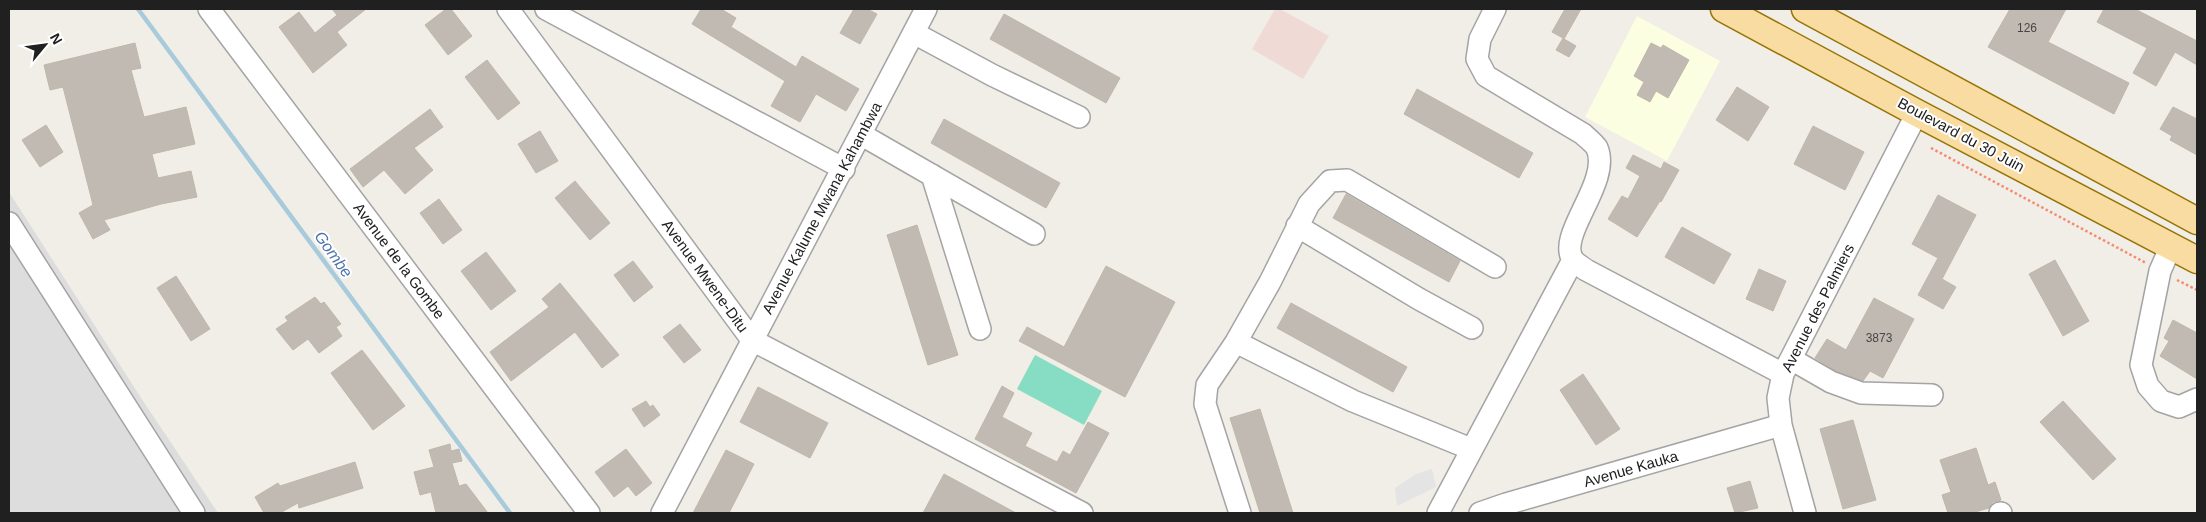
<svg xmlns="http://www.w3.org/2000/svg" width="2206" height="522" font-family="Helvetica,sans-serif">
  <rect width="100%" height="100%" fill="#f0eee6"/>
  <path fill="#dedddd" d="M9 192 143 401 218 513H9Z"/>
  <path fill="#f0dad6" d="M1275 9H1280L1329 36 1303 79 1252 49Z"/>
  <path fill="#fbfee1" d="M1637 16 1720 61 1667 161 1585 117Z"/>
  <path fill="#87ddc3" d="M1035 355 1102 391 1084 425 1017 389Z"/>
  <path fill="#e4e4e4" d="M1432 469 1436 487 1397 506 1395 488 1416 474Z"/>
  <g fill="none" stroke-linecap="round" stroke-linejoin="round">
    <path stroke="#a8cbdc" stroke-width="4.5" d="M138 9 510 513"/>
  </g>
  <path fill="#c1bab3" stroke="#c1b6a9" d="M332 9H366L337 32 347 45 313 73 279 27 299 12 315 33 337 15Z
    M446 9H451L472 36 448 55 425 25Z
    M701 9H721L736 18 731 27 796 67 802 56 859 89 846 111 816 94 800 122 771 106 785 81 692 24Z
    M854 9H867L877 14 860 44 840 33Z
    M1565 9H1581L1564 39 1576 46 1569 57 1556 50 1563 38 1552 32Z
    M2010 9H2066L2048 42 2129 83 2114 114 1988 47Z
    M2104 9H2135L2197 41V65L2175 52 2156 86 2133 73 2147 48 2097 22Z
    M1004 14 1120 78 1106 103 990 39Z
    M135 43 141 68 131 70 144 117 186 107 195 144 152 154 158 178 191 171 197 197 161 204 104 220 110 230 93 239 79 213 93 205 63 87 50 90 44 65Z
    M1651 43 1661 48 1663 45 1689 60 1668 98 1656 91 1650 102 1637 95 1644 82 1634 76Z
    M487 60 520 103 498 120 465 77Z
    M1737 87 1769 107 1748 141 1716 120Z
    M1417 89 1533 153 1519 178 1404 114Z
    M2173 107 2197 119V155L2170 140 2172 136 2160 129Z
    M430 109 443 127 414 148 433 170 405 194 384 170 363 187 350 169Z
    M944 119 1060 183 1046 208 931 143Z
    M46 125 63 152 40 167 22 140Z
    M1813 126 1864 152 1845 190 1794 164Z
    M540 131 558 161 536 173 518 144Z
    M1633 155 1661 169 1664 162 1679 170 1661 202 1660 201 1637 237 1608 219 1622 196 1628 199 1640 176 1626 168Z
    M575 181 610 223 590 240 555 198Z
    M1346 194 1460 261 1449 282 1333 218Z
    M1938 195 1976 215 1942 279 1956 287 1943 309 1918 295 1938 258 1912 244Z
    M439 199 462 230 443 244 420 213Z
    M917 225 958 355 928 365 887 235Z
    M1682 227 1731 254 1714 284 1665 257Z
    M486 252 516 291 491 310 461 271Z
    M2055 260 2089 321 2063 336 2029 274Z
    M633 261 653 287 634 302 614 275Z
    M1106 266 1175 302 1125 397 1019 341 1027 327 1064 347Z
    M1759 269 1786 281 1773 311 1746 299Z
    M176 276 210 329 191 341 157 288Z
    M560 283 619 355 602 368 575 332 511 381 490 352 549 307 542 299Z
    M315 297 321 304 324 302 341 324 336 327 342 336 319 353 308 339 293 350 276 329 288 321 285 317Z
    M1874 298 1914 319 1883 378 1870 371 1863 381 1836 371 1815 358 1827 339 1846 350Z
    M1291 303 1407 367 1393 392 1277 328Z
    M2173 320 2197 333V379L2160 356 2169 341 2164 338Z
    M680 324 701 350 684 363 663 337Z
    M362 350 405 406 373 430 331 373Z
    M1583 374 1620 429 1596 445 1560 390Z
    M1002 386 1014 393 1002 417 1032 433 1025 446 1057 462 1063 451 1070 455 1088 422 1109 433 1076 493 975 439Z
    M758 387 828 423 810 458 740 422Z
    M646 401 650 407 653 405 660 415 644 427 632 409Z
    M2063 401 2116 459 2093 480 2040 422Z
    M1260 409 1293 513H1260L1230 418Z
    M1853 420 1876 500 1843 509 1820 429Z
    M450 444 451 451 459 449 462 461 452 463 459 486 466 484 488 513H436L431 492 420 495 414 472 434 467 429 450Z
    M1976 448 1988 485 1995 482 2001 500 1993 502 1989 508 1972 513H1948L1942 495 1951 492 1940 460Z
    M626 449 652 483 636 496 628 486 614 497 595 472Z
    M726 450 754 464 729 513H693Z
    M355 462 363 488 299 508 298 503 280 513H264L255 497 278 483 280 486Z
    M944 474 1016 513H923Z
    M1750 481 1758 508 1735 513 1727 488Z"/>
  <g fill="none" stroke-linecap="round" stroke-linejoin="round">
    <defs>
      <path id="minor" d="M209 9 589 513
        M508 9 752 340 1082 513
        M546 9 844 169
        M1495 9 1480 39 1477 59 1486 76 1583 134C1587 138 1594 143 1597 148 1612 183 1554 237 1574 261 1577 264 1582 267 1586 270L1783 374
        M914 33 992 75 1079 117
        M862 135 1034 234
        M932 175 980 329
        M9 223 194 513
        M1297 226 1419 299 1472 328
        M2171 246 2160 271 2141 365 2148 386 2161 401 2179 407 2197 399
        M1236 342 1353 401 1471 449
        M1791 359 1831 382 1861 393 1932 395
        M662 513 926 9
        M1240 513 1205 404 1207 385 1236 342 1270 282 1309 204 1330 181 1347 180 1495 267
        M1438 513 1573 260
        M1480 513 1506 504 1781 425
        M1805 513 1781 425 1778 398 1783 374 1917 113
        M2000 513H2001"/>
      <path id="major" d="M1724 9 1917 113 2197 260
        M1805 9 2197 221"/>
    </defs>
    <use href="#minor" stroke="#a4a4a4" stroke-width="24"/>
    <use href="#major" stroke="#977404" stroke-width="29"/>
    <path stroke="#f68b71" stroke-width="2.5" stroke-dasharray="2.5 2.5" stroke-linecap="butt" d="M1931 148 2146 263
      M2177 280 2197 290"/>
    <use href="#minor" stroke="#fff" stroke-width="21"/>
    <use href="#major" stroke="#f9dca2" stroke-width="26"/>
  </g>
  <g text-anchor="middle" stroke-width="4" stroke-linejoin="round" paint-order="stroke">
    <g font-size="12" fill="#484645">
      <text x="2027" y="32">126</text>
      <text x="1879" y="342">3873</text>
    </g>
    <g font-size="15" fill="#202020" stroke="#fff">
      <text transform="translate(1961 135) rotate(28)" y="5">Boulevard du 30 Juin</text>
      <text transform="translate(822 208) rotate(-62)" y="5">Avenue Kalume Mwana Kahambwa</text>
      <text transform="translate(399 261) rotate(53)" y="5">Avenue de la Gombe</text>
      <text transform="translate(705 276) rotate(54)" y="5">Avenue Mwene-Ditu</text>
      <text transform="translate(1818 308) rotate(-63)" y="5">Avenue des Palmiers</text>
      <text transform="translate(1631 469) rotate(-16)" y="5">Avenue Kauka</text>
    </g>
    <g font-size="16" font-style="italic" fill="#4e75ad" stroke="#fff">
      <text transform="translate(334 254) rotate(54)" y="6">Gombe</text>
    </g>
  </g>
  <rect width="2206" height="522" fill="none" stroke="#202020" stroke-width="20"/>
  <g transform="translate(45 45) rotate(61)" stroke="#ffffff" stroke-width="4" paint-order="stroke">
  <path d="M0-4L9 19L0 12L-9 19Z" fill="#202020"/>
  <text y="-8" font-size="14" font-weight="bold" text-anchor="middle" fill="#202020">N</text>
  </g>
</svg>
